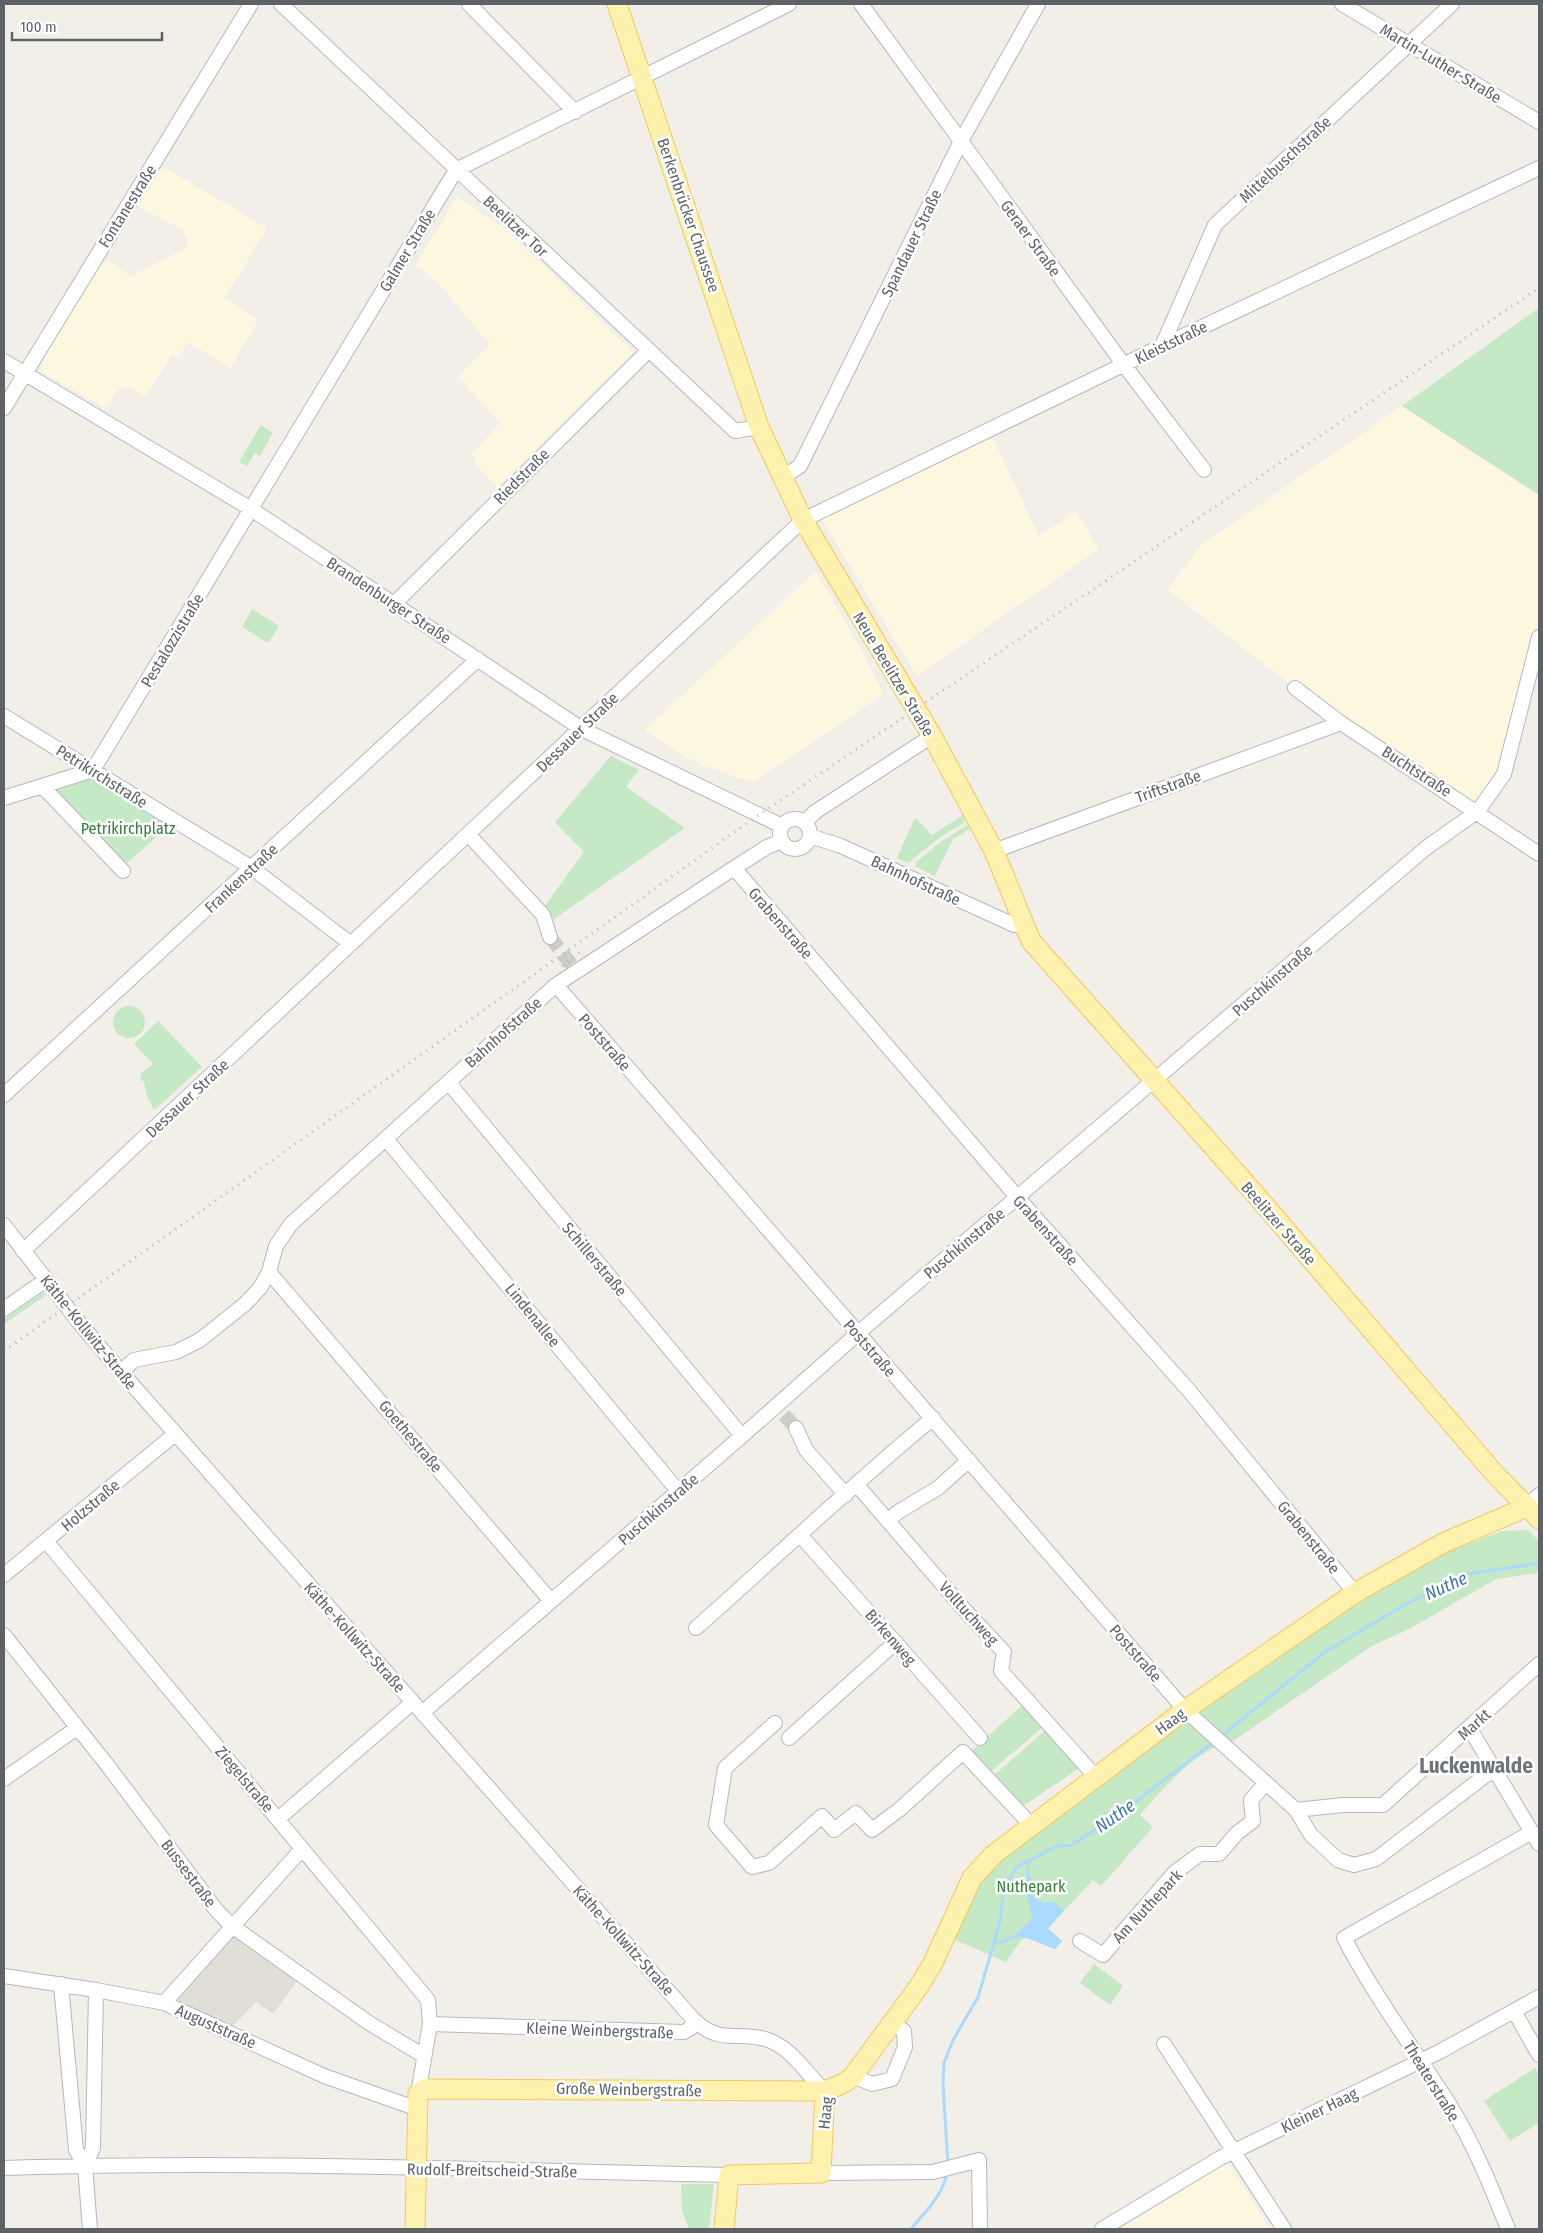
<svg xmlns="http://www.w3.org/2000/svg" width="1543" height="2233" font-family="'Fira Sans Condensed',sans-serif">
  <rect width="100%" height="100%" fill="#f1efe8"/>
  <path fill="#fef7e0" d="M163 167 267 228 225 298 258 320 231 368 188 342 178 358 172 355 145 397 127 386 125 389 121 386 106 408 43 373 42 361 103 257 130 276 185 249 188 241 183 230 138 206Z
    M457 197 506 230 633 352 497 488 476 464 472 454 500 423 458 376 490 345 439 284 416 264Z
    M1402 406 1539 495V622L1504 774 1478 811 1295 688 1168 590 1200 546Z
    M992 437 1039 536 1076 512 1099 549 917 676 821 518Z
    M816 571 862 651 883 694 753 783 705 766 682 755 645 730Z
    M1228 2162 1270 2229H1120Z"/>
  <path fill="#e1ded6" d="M231 1932 297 1981 273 2014 256 2002 232 2027 174 2000Z"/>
  <path fill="#c5e8c5" d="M1539 308V495L1402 406Z
    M261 425 273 433 260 456 255 453 247 466 239 462Z
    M252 609 279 626 268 643 242 627Z
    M611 756 639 770 626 787 685 828 554 919 544 907 584 852 555 822Z
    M94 777 170 825 126 864 55 791Z
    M963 815 965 822 939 838 908 863 897 858 915 818 932 835Z
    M967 825 970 829 953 839 935 876 916 867V862L941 842Z
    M113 1022a16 16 0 1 1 32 0a16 16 0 1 1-32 0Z
    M158 1021 202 1067 154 1110 147 1096 144 1082 140 1079 141 1073 153 1064 134 1044Z
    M43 1292 46 1295 4 1324V1319Z
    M1528 1530 1539 1541V1573L1496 1579 1409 1629 1370 1647 1233 1741C1199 1747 1162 1789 1140 1815L1153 1827 1101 1886 1093 1880 1048 1928 1062 1941 1055 1949 1027 1938 1022 1939 1006 1962 953 1939 980 1880 1004 1855 1100 1779 1377 1591 1450 1551 1502 1531Z
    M1024 1704 1044 1726 989 1773 970 1752Z
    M1047 1729 1081 1767 1020 1808 992 1777Z
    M1094 1964 1123 1986 1110 2005 1080 1983Z
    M1535 2068 1539 2074V2123L1510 2141 1484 2101Z
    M681 2184H714L709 2229H689L682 2211Z"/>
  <path fill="#aadaff" d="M1027 1862C1032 1875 1030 1886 1035 1899L1045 1903 1053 1902 1064 1910 1048 1929 1062 1941 1055 1949 1027 1938H1012L1032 1919 1026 1889Z"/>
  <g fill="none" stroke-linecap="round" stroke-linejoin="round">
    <path stroke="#aadaff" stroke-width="3" d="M1220 1737 1325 1652 1406 1604 1468 1574 1539 1563
      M993 1945 1012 1938
      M948 2165 943 2084 944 2063 953 2040 978 1997 1000 1922 1004 1888 1017 1867 1057 1846 1072 1845 1125 1810 1215 1741
      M911 2229C925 2212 945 2193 947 2171"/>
    <path stroke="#ccccc8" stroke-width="14" stroke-dasharray="14 7" stroke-linecap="butt" d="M550 937 576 971
      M784 1415 796 1428"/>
    <defs>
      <path id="minor" d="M281 4 735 431 759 427
        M469 4 575 112
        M861 4 1124 365 1204 470
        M1342 4 1539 122
        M1162 346 1215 225 1452 4
        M4 361 251 509 582 729 782 826
        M4 408 251 4
        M782 478 800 466 961 141 1038 4
        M394 604 649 350
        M1295 688 1341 723 1539 854
        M4 716 252 868 351 944
        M43 787 123 871
        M4 798 93 770 456 170 789 4
        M780 834a15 15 0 1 1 30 0a15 15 0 1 1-30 0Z
        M805 822 815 812 932 736
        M468 834 543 915 550 937
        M810 836 841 846 1014 925 1022 924
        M994 851 1341 723
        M734 868 1018 1198 1191 1393 1355 1593
        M556 985 1185 1710 1296 1810 1311 1835 1338 1860 1354 1865 1376 1859 1494 1769
        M448 1082 742 1436
        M4 1095 478 659
        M386 1139 678 1491
        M4 1225 77 1320 121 1372 693 2019C722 2047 737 2029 768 2040 792 2048 807 2075 825 2091
        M23 1251 803 520 1162 346 1539 168
        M269 1272 551 1601
        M4 1309 46 1280
        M121 1372 134 1360 176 1352 200 1340 245 1304 260 1288 269 1272 276 1246 291 1224 556 985 734 868 767 847 782 841
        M796 1428 806 1450 846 1495
        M857 1485 962 1607 1004 1652 1001 1671 1095 1776
        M1527 1507 1539 1495
        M888 1521 898 1512 938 1488 969 1460
        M801 1536 980 1738
        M46 1541 428 2000 430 2024 418 2094
        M4 1575 175 1434
        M696 1628C774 1559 852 1485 933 1418
        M4 1635 108 1766 217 1911 232 1926 369 2023 424 2056
        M422 1713 742 1436 864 1328 1426 848 1478 811 1504 774 1539 637
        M775 1723 725 1768 716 1825 752 1867 769 1863 822 1816 834 1830 856 1813 872 1830 900 1809 963 1752 1032 1826
        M1470 1729 1539 1844
        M789 1738 896 1642
        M4 1779 77 1728
        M1296 1810 1343 1805H1383L1539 1664
        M278 1819 413 1702
        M1080 1941 1103 1955 1174 1873 1200 1854H1219L1237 1833 1253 1821 1251 1800 1266 1783
        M4 1976 96 1990 164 2003 324 2076 418 2109
        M61 1984 76 2150 85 2166 90 2229
        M164 2003 301 1850
        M1514 2011 1539 2055
        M430 2024 684 2032 691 2028 693 2019
        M1164 2044 1284 2229
        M853 2076 872 2084 892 2079 905 2047 904 2031 892 2022
        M85 2166 93 2148 96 1990
        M4 2168C245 2160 487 2170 729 2175
        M821 2173 933 2172 979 2160 980 2229
        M1102 2229 1220 2158 1439 2052 1539 1997
        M1508 2229C1491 2186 1473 2142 1448 2102 1413 2048 1374 1995 1344 1938L1532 1832"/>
      <path id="major" d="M617 4 759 427 803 520 932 736 994 851 1031 941 1255 1194 1494 1473 1539 1519
        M415 2229 418 2094 424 2089 825 2091 846 2082 853 2076 917 1989 932 1965 972 1878 993 1855 1185 1710 1355 1593 1443 1543 1527 1507
        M724 2229 729 2175 821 2173 825 2091"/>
    </defs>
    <use href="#minor" stroke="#b5b8bc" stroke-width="16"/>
    <use href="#major" stroke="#f2c960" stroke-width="21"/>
    <use href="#minor" stroke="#fff" stroke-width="14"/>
    <use href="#major" stroke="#fff2af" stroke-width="19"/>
    <path stroke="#b6b7b8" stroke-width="3" stroke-dasharray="1 6" stroke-linecap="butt" d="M562 966 584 949
      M4 1351 750 821 1539 288"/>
  </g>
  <g text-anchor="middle" stroke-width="5" stroke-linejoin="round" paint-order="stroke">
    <g font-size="16" fill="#5f6368" stroke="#fff">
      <text transform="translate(1441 63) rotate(31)" y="6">Martin-Luther-Straße</text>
      <text transform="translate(1285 159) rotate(-43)" y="6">Mittelbuschstraße</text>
      <text transform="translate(127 206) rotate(-58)" y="6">Fontanestraße</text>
      <text transform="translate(689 215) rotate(71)" y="6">Berkenbrücker Chaussee</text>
      <text transform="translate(516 226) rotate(43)" y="6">Beelitzer Tor</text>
      <text transform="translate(1031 238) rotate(54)" y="6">Geraer Straße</text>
      <text transform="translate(911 243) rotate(-64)" y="6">Spandauer Straße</text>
      <text transform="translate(407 250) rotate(-59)" y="6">Galmer Straße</text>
      <text transform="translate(1171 342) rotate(-26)" y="6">Kleiststraße</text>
      <text transform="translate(521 476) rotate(-45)" y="6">Riedstraße</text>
      <text transform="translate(389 600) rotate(33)" y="6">Brandenburger Straße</text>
      <text transform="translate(172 640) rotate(-59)" y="6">Pestalozzistraße</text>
      <text transform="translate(894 674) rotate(59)" y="6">Neue Beelitzer Straße</text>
      <text transform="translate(577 732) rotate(-44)" y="6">Dessauer Straße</text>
      <text transform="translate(1417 771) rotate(33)" y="6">Buchtstraße</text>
      <text transform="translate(102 776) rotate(32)" y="6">Petrikirchstraße</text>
      <text transform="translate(1168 786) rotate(-20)" y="6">Triftstraße</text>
      <text transform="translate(241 878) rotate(-43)" y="6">Frankenstraße</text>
      <text transform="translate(916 880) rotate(25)" y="6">Bahnhofstraße</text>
      <text transform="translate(781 923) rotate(49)" y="6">Grabenstraße</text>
      <text transform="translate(1272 980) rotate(-41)" y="6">Puschkinstraße</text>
      <text transform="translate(503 1032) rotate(-42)" y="6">Bahnhofstraße</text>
      <text transform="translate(605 1042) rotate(49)" y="6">Poststraße</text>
      <text transform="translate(187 1098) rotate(-43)" y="6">Dessauer Straße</text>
      <text transform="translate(1279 1223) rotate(49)" y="6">Beelitzer Straße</text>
      <text transform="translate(1046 1230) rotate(48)" y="6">Grabenstraße</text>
      <text transform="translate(964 1243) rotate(-40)" y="6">Puschkinstraße</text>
      <text transform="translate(595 1259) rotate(50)" y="6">Schillerstraße</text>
      <text transform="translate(533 1315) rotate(51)" y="6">Lindenallee</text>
      <text transform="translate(89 1332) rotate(51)" y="6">Käthe-Kollwitz-Straße</text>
      <text transform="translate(870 1348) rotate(49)" y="6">Poststraße</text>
      <text transform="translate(411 1436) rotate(50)" y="6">Goethestraße</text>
      <text transform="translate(90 1505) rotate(-40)" y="6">Holzstraße</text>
      <text transform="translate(658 1509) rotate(-41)" y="6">Puschkinstraße</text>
      <text transform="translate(1309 1537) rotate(51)" y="6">Grabenstraße</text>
      <text transform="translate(969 1613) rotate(48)" y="6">Volltuchweg</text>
      <text transform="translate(355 1637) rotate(48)" y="6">Käthe-Kollwitz-Straße</text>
      <text transform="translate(891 1637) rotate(49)" y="6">Birkenweg</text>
      <text transform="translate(1136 1653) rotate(49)" y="6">Poststraße</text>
      <text transform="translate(1170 1721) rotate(-36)" y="6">Haag</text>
      <text transform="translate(1474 1724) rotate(-42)" y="6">Markt</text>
      <text transform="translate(245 1779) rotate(50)" y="6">Ziegelstraße</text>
      <text transform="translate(189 1873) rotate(53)" y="6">Bussestraße</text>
      <text transform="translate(1147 1906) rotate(-47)" y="6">Am Nuthepark</text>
      <text transform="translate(624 1940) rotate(48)" y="6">Käthe-Kollwitz-Straße</text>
      <text transform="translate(216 2026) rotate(24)" y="6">Auguststraße</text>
      <text transform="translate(600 2030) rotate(2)" y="6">Kleine Weinbergstraße</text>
      <text transform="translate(1432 2081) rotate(58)" y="6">Theaterstraße</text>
      <text transform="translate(629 2089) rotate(1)" y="6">Große Weinbergstraße</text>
      <text transform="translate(1319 2110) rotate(-26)" y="6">Kleiner Haag</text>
      <text transform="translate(825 2113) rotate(-84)" y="6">Haag</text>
      <text transform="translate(492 2170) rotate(1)" y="6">Rudolf-Breitscheid-Straße</text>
    </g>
    <g font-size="16" fill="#348238" stroke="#fff">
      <text x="128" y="834">Petrikirchplatz</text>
      <text x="1031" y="1892">Nuthepark</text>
    </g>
    <g font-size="18" font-style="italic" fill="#4174aa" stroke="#fff">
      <text transform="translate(1446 1586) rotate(-24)" y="6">Nuthe</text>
      <text transform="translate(1115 1816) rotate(-35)" y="6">Nuthe</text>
    </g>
    <g font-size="21" font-weight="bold" fill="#70757a" stroke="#fff">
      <text x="1476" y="1773">Luckenwalde</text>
    </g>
  </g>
  <rect width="1543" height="2233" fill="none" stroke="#5f6368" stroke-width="10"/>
  <path d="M12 32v8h150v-8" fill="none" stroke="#5f6368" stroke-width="2.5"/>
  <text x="20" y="32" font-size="15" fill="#5f6368" stroke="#ffffff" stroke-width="4" paint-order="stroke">100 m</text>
</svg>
